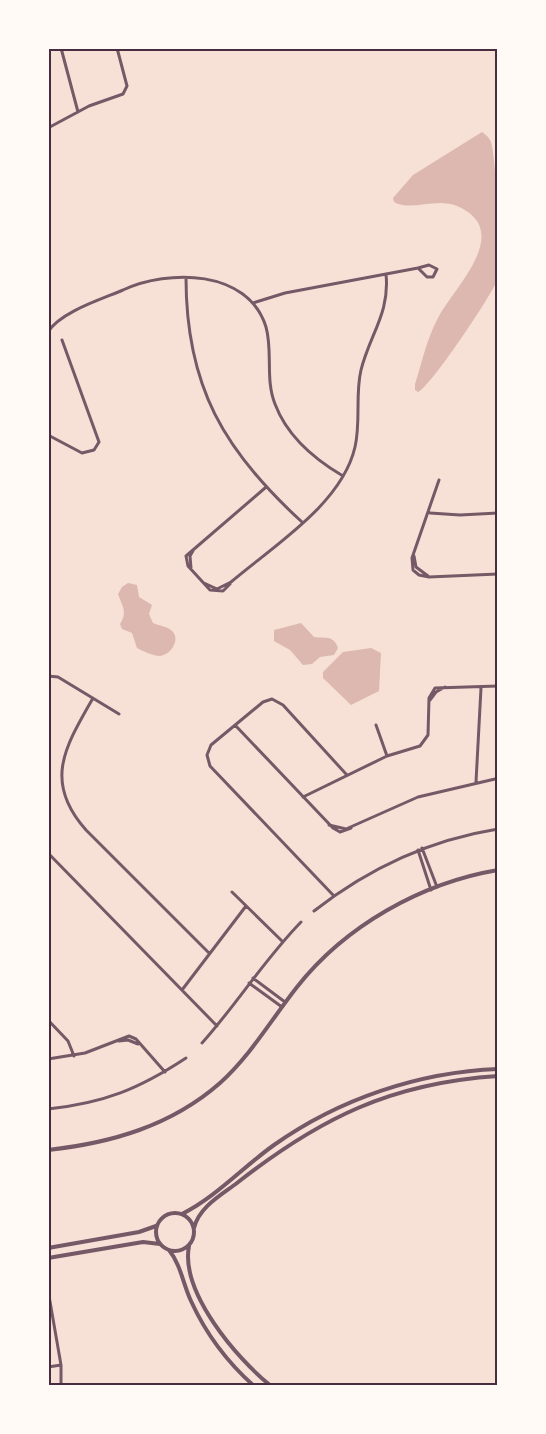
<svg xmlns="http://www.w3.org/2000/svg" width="546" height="1434" font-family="Roboto,sans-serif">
  <rect width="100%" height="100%" fill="#f7e1d7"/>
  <path fill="#dcb8b0" d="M482 132C486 135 489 137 491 142 496 157 502 266 497 280 493 294 428 390 418 392L415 390V384C422 362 427 338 438 318 454 287 515 231 457 206 435 197 411 212 394 202L393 198 413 175Z
    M128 583 137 585 139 597 152 605 149 614 153 623C159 626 167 626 172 631 181 639 171 655 160 656 154 656 142 651 137 648L132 633 122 629 120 624C128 612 122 606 118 594L122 587Z
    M301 623 314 637C325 639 333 634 338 648L334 655 320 657 312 664 303 665 290 650 274 641V630Z
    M371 648 381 653 379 691 351 705 323 678V672L343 652Z"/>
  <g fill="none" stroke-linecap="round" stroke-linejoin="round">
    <path stroke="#755966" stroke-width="3" d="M61 48 78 112
      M48 128 89 106 123 94 127 86 117 48
      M429 265 437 269 433 277H427L418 268Z
      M186 278C186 386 224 451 302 522
      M253 303 285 293 418 268
      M48 332C60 312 102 299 123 290 168 269 248 269 266 327 273 352 265 379 275 404 287 436 314 459 343 476
      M48 435 82 453 94 450 99 442 62 340
      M439 480 412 558 413 570 419 575 429 577 498 574
      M430 513 460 515 498 513
      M414 556 416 567 428 576
      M191 568 190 556 194 549
      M204 583 217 589 231 582C273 546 342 504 355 447 361 421 355 395 361 370 370 334 390 313 386 274
      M230 584 223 591 210 590 188 566 186 556 265 488
      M48 676 58 677 119 714
      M93 698C65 747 43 782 86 830L209 953
      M430 700 436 692 445 687
      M235 725 333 828 340 832 351 828
      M376 725 387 756
      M476 782 481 688
      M303 797 387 756 420 746 428 735 429 698 435 688 498 686
      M329 825 346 829 418 797 495 779
      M422 848 437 887
      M418 850 431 890
      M48 853 217 1026
      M232 892 282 941
      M334 896 210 766 207 755 211 745 263 702 272 699 283 705 346 774
      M314 911C369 868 429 840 498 829
      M253 978 285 1002
      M249 983 282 1007
      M182 990 246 906
      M48 1020 68 1041 74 1056
      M119 1041 128 1040 138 1044
      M202 1043C237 1004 264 960 301 922
      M48 1059 85 1053 129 1036 136 1039 165 1072
      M48 1109C104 1103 139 1089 186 1058
      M48 1290 61 1365V1386
      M48 1367 61 1365"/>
    <path stroke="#755966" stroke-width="4" d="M48 1150C111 1143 171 1126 220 1083 251 1055 271 1020 297 987 345 926 421 883 498 870
      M156 1232a19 19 0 1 1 38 0a19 19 0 1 1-38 0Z
      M182 1214C216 1197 243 1167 274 1145 339 1099 419 1072 498 1069
      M194 1228C199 1207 221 1195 237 1183 320 1118 391 1083 498 1076
      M189 1246C180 1292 237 1359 271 1386
      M48 1248 139 1232 156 1226
      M169 1250C181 1265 183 1284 191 1301 206 1334 227 1362 254 1386
      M48 1258 143 1242 160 1244"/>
  </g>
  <rect width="546" height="1434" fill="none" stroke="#fffaf5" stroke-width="99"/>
  <rect x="50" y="50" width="446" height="1334" fill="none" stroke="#4a2c40" stroke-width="2"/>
</svg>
